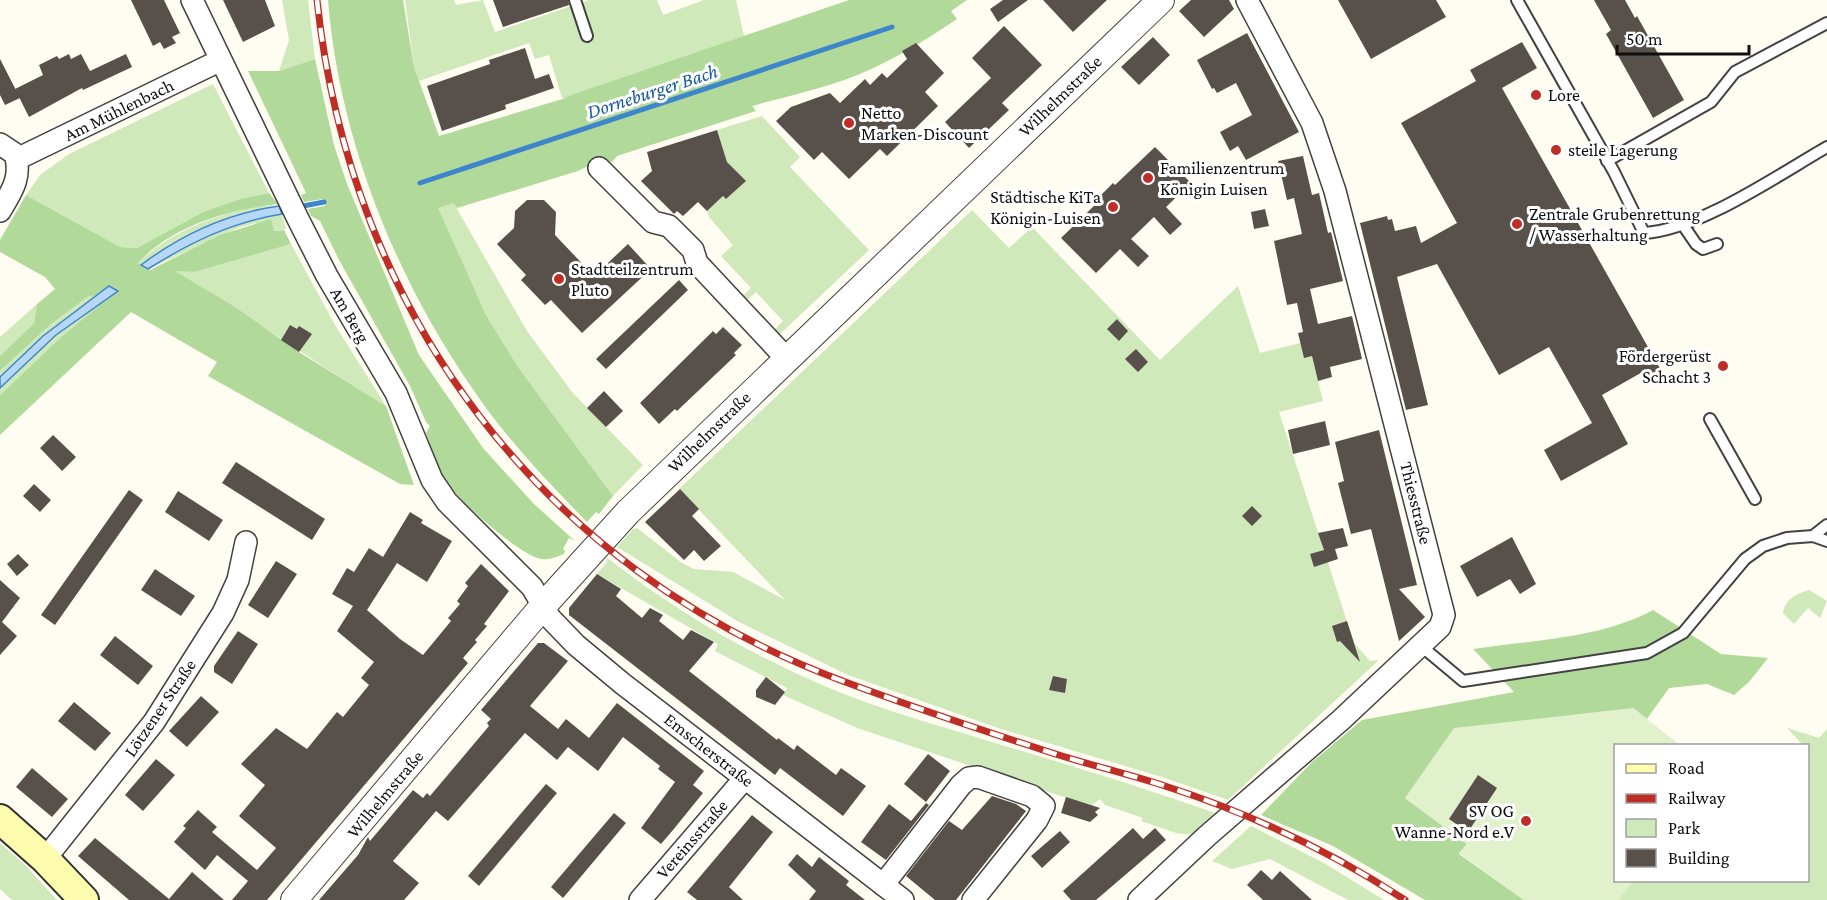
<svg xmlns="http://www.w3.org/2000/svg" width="1827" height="900" font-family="'Crimson Pro',serif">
  <rect width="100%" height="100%" fill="#fffdf1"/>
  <path fill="#cfe9ba" d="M282 0H308L315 59 279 71 289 40Z
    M405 0H454L456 5 483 0 495 32 589 0H657L663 15 704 0H736L744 36 562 98 549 55 535 59 529 43 419 81 414 67Z
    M213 84 269 193 203 212 137 248 120 247 26 195 40 175 69 154Z
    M762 116 800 157 790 167 869 250 777 337 772 332 783 321 756 292 745 302 741 297 751 288 721 256 733 245 709 217 707 211 723 196 726 199 745 181 727 162 717 130Z
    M453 202 527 331 572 392 643 465 613 496 518 367 486 315 437 208Z
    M278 204 233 216 198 230 141 265 138 263C176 227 226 210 278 204Z
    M972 210 1009 248 1032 227 1160 360 1238 286 1260 353 1308 341 1323 401 1279 412 1354 643 1370 661 1379 660 1228 800 1162 777 1001 729 848 675 739 622 617 547 633 529 637 528 682 563 694 569 733 572 785 600 679 489Z
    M282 214 286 229 274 231 255 223 238 228 148 269C192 242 232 223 282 214Z
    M291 244 335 325 386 406C314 362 246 313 173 270L195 272Z
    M109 286 43 336 0 377V371L50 325 89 296 92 297Z
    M118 291 61 337 0 395V388L56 335Z
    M37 304 34 323 0 356V337Z
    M606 557C680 614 748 654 834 690 883 710 934 724 985 740 1062 763 1139 786 1215 813L1192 835 1176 833 1141 821 1143 818 1105 805 1100 799 1091 806 857 728 783 695 787 688 715 651 718 644 597 574 607 562Z
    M1809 590 1827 601 1820 618 1808 608 1794 624 1783 613C1785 599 1796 594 1809 590Z
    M1787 728 1819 738 1827 729V900H1618L1633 881 1808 880V746L1803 745Z
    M1251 826 1324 863 1384 900H1348L1270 859 1232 869 1212 861Z
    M0 843 26 866 57 900H12L0 889Z"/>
  <path fill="#b1da9a" d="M328 0H403L414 67 439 136 566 98H562L849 0H967L951 11 957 19C929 38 900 56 869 70 832 87 791 95 752 106L756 111 617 156 612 162 601 165 597 157 590 160 592 164 578 171 457 208 453 203 438 208 486 315 518 367 613 496 599 514 596 512 587 522C546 480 505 437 472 388 394 275 339 137 328 0Z
    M315 59 334 145 347 184 419 355 483 448 534 504 575 541 569 538 563 549 565 551 564 554C556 557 550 560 541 559 520 556 453 496 442 476 435 463 431 447 426 433L430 426 426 422 410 386 339 260 320 221 311 216 308 209 325 206 323 199 304 202 301 195 306 193 248 71H279Z
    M269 193 278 204C229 210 173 225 138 263L150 270 220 235 271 219 274 231 284 230 291 244 195 272 175 271 235 307 299 352 386 406 414 485 400 484 208 376 217 362 131 312 0 435V395L61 337 117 291 109 286 92 297 89 296 50 325 0 371V356L34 323 37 304 55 289 45 277 0 252V240L26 195 120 247 137 248 203 212 241 199Z
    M1653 610 1721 654 1768 658 1749 682 1734 695 1707 684 1669 688 1647 719 1633 708 1405 798 1467 844 1459 854 1524 900H1425L1333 846 1261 815 1311 763 1362 720 1514 692 1473 649C1531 640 1600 639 1653 610Z"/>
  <path fill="#e1f1cc" d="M1633 708 1680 745 1616 746V880L1633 881 1618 900H1524L1459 853 1467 844 1405 798 1454 728Z"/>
  <path fill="#b6d8f6" stroke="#3e86cc" stroke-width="1.5" d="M279 206 282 214C232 222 191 242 148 269L141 265C182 234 228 213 279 206Z
    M109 286 118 291 56 335 0 388V377L43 336Z"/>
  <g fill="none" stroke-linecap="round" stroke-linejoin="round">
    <path stroke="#3e86cc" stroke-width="5" d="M420 183 892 27
      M298 207 324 202"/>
  </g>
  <path fill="#58514b" d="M131 0H164L180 33 172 37 176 43 164 49 160 42 153 46Z
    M223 0H265L275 26 243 42Z
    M493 0H568L569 5 503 27Z
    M1003 0H1028L998 22 990 9Z
    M1043 0H1107L1073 32Z
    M1191 0H1229L1234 9 1204 37 1179 11Z
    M1338 0H1436L1446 17 1371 59Z
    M1594 0H1625L1635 18 1637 16 1684 100 1653 118 1606 34 1611 30Z
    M1004 26 1042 65 1002 103 1009 110 969 148 945 122 991 78 972 58Z
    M1247 33 1299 132 1246 160 1238 146 1230 151 1220 132 1252 115 1236 83 1217 93 1214 88 1212 89 1197 60Z
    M1153 37 1170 55 1139 85 1121 67Z
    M1522 42 1537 68 1502 88 1666 379 1652 382 1646 370 1602 395 1628 444 1561 481 1544 450 1592 423 1549 347 1499 375 1437 264 1397 277 1428 405 1406 410 1360 223 1387 216 1388 220 1392 219 1395 231 1416 226 1421 243 1457 223 1401 123 1476 81 1470 70Z
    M916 43 944 73 925 92 938 106 887 156 880 149 849 179 822 152 814 160 776 121 791 107 830 93 840 103 865 79 870 85 882 73 887 78 907 59 902 51Z
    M525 48 535 79 549 74 554 88 505 105 506 109 442 131 427 86 490 64 489 60Z
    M69 54 71 59 81 54 90 71 126 54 132 67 83 90 82 88 29 117 15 89 43 75 39 65 57 56 59 59Z
    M0 59 20 98 5 105 0 95Z
    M717 130 727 162 746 181 726 199 723 196 707 211 698 202 683 216 677 211 674 214 641 181 652 171 647 152Z
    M1155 147 1191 183 1166 207 1182 224 1170 235 1154 217 1131 239 1149 256 1138 267 1120 249 1096 273 1061 238 1101 199 1099 197 1113 183 1115 185Z
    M1303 156 1312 195 1319 193 1328 233 1331 232 1343 281 1310 289 1318 324 1352 316 1362 359 1330 367 1332 377 1318 381 1312 356 1304 358 1298 333 1303 332 1297 303 1287 305 1274 241 1302 234 1294 198 1287 200 1278 161Z
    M527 200H544L556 212 555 235 594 276 628 244 651 269 582 333 551 300 545 305 521 280 526 275 497 244 514 228 515 211Z
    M1265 209 1269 226 1254 229 1251 212Z
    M679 280 688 290 606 369 596 359Z
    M1117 319 1128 331 1119 341 1107 329Z
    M290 325 297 329 299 326 312 334 299 352 281 340Z
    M723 327 742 345 734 353 736 355 677 411 675 409 659 424 640 403 713 331 716 334Z
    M1136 349 1148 362 1138 372 1125 359Z
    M604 391 623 411 606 427 587 408Z
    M1325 421 1330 445 1293 454 1288 430Z
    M1379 430 1417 585 1399 589 1425 617 1399 641 1371 529 1351 534 1338 483 1344 481 1335 442Z
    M53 435 76 457 62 471 40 448Z
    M236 462 325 519 312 540 222 483Z
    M34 484 51 500 40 512 23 496Z
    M680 489 699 509 692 516 721 546 704 561 694 550 684 560 645 522Z
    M129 490 143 500 55 625 41 615Z
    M178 491 223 520 209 541 165 512Z
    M1252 506 1262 516 1252 526 1242 516Z
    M410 512 423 520 421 523 452 541 427 582 397 563 367 610 400 639 423 655 451 621 448 618 460 604 457 601 468 586 465 583 481 564 509 591 484 624 487 626 475 640 477 642 463 658 468 663 267 900H232L248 881 217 855 205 870 174 842 186 828 183 826 198 810 217 827 212 832 257 870 276 848 239 816 265 785 241 764 276 728 307 749 337 712 343 717 369 685 361 678 374 662 337 631 353 606 332 594 347 568 354 572 369 548 383 557Z
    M1343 528 1348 546 1335 549 1338 559 1314 567 1310 554 1324 550 1318 533Z
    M1512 537 1536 584 1520 594 1510 579 1477 597 1460 566Z
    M18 554 29 565 17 576 7 564Z
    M276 561 297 574 268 618 248 605Z
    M155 569 195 596 181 616 141 590Z
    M597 574 621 589 616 596 642 618 650 608 663 615 659 621 683 640 691 630 714 642 689 671 777 740 778 738 794 750 797 745 836 775 841 768 866 786 843 816 780 768 775 775 569 615V608Z
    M0 580 20 598 2 622 17 636 0 655Z
    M1347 621 1360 662 1340 641 1337 642 1332 626Z
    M238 631 258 644 232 684 214 672V666Z
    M115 636 153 666 138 685 100 655Z
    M538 643H544L568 661 530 706 558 729 566 719 589 738 617 703 704 771 693 785 703 793 673 830 661 844 641 828 675 782 658 769 660 766 623 737 598 771 568 747 557 760 525 733 448 821 436 811 393 861 419 883 404 900H319L358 855 368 837 370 841 413 790 423 798 427 793 430 796 489 726 487 723 491 719 481 710Z
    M1053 676 1067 679 1065 693 1049 690Z
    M766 677 785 692 775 705 756 697V690Z
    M201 696 219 712 187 747 169 731Z
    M74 702 111 733 95 751 58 721Z
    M928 754 950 771 926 802 904 784Z
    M156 759 175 775 143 811 125 795Z
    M32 768 68 799 52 817 16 787Z
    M1478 775 1497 788 1468 832 1449 819Z
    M546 784 557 793 479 886 468 876Z
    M992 796 1016 804 1026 811 956 900H935L906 876 949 821 962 830Z
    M1066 797 1100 808 1095 812 1098 815 1090 822 1061 813Z
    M926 803 929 805 886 860 861 842 889 804 911 821Z
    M614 813 626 823 563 898 551 887Z
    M752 815 773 832 729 887 743 900H697L687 892Z
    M1133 828 1143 839 1155 828 1166 840 1096 900H1071L1063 891Z
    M1060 831 1070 842 1042 868 1031 856Z
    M95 838 169 899 192 872 224 900H129L78 856Z
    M797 854 812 867 819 857 849 881 846 885 865 900H809L816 891 788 865Z
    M1261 870 1272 880 1280 871 1312 900H1263L1247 885Z"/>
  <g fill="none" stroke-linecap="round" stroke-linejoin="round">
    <defs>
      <path id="service" d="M575 0 587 36
        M1517 0 1614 172 1644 233C1699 230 1778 175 1827 147
        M1607 161 1711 102 1735 72 1827 23
        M1683 225 1696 244 1703 249 1717 244
        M1710 419 1755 499
        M1813 536 1827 525
        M1420 645 1463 681 1647 653 1683 633 1745 559 1763 546 1787 538 1813 536 1827 541"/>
      <path id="minor" d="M192 0 298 219 327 276 396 393 432 480 447 502 532 587 550 618 576 645 623 684 903 900
        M0 144 15 154C22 177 12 191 0 211
        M17 159 221 60
        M599 168 653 222 669 226 693 250 697 263 786 358
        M45 859 154 722 223 613 238 580 246 542
        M883 885 961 785 969 778 978 777 1032 796 1044 806 1037 820 973 900
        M640 900 745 778
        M1139 900 1207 836 1341 720 1440 627 1444 615 1335 191 1312 123 1247 0"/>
      <path id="tertiary" d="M294 900 543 606 628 512 1161 0"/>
      <path id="secondary" d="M0 819 45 859 84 900"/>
    </defs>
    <use href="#service" stroke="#424242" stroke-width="14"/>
    <use href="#minor" stroke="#424242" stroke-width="24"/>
    <use href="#tertiary" stroke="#424242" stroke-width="28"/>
    <use href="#secondary" stroke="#313131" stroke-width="32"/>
    <use href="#service" stroke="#fff" stroke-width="10"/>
    <use href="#minor" stroke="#fff" stroke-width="21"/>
    <use href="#tertiary" stroke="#fff" stroke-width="26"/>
    <use href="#secondary" stroke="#fefcad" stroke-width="28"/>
    <defs>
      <path id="rail" d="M317 0C350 314 543 569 840 680 904 704 969 726 1034 747 1077 762 1122 772 1165 786 1249 813 1332 852 1405 900"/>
    </defs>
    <use href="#rail" stroke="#be2e27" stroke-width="7"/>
    <use href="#rail" stroke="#fff" stroke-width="4.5" stroke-dasharray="14" stroke-linecap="butt"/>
  </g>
  <g fill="#be2e27" stroke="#fff" stroke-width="2">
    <circle cx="1536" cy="95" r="6"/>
    <circle cx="849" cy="123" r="6"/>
    <circle cx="1556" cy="150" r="6"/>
    <circle cx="1148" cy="178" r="6"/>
    <circle cx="1113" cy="207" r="6"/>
    <circle cx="1517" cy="224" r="6"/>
    <circle cx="559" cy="279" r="6"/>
    <circle cx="1723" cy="366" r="6"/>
    <circle cx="1526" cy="821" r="6"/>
  </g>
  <g text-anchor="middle" stroke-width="6" stroke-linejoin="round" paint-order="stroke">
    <g font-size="18" fill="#0f0f0f" stroke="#fff" text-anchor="start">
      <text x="1548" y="101">Lore</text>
      <text x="861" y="119">Netto<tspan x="861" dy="21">Marken-Discount</tspan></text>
      <text x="1568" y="156">steile Lagerung</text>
      <text x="1160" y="174">Familienzentrum<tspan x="1160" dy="21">Königin Luisen</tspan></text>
      <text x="1101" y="203" text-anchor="end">Städtische KiTa<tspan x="1101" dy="21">Königin-Luisen</tspan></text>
      <text x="1529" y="220">Zentrale Grubenrettung<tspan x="1529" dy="21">/ Wasserhaltung</tspan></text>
      <text x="571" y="275">Stadtteilzentrum<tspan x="571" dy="21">Pluto</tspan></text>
      <text x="1711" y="362" text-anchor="end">Fördergerüst<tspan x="1711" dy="21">Schacht 3</tspan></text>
      <text x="1514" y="817" text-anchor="end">SV OG<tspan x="1514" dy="21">Wanne-Nord e.V</tspan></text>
    </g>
    <g font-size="18" fill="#0f0f0f" stroke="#fff">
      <text transform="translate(1060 96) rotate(-44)" y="6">Wilhelmstraße</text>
      <text transform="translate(119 110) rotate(-26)" y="6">Am Mühlenbach</text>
      <text transform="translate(350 315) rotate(60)" y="6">Am Berg</text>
      <text transform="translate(709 432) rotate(-44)" y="6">Wilhelmstraße</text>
      <text transform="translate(1416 503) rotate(76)" y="6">Thiesstraße</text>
      <text transform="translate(160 708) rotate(-56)" y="6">Lötzener Straße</text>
      <text transform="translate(709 750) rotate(38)" y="6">Emscherstraße</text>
      <text transform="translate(385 794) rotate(-50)" y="6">Wilhelmstraße</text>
      <text transform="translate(692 839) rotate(-49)" y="6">Vereinsstraße</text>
    </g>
    <g font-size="20" font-style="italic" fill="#1859a0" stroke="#fff">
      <text transform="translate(652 91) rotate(-18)" y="7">Dorneburger Bach</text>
    </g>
  </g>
  <rect x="1614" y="744" width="195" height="138" fill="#ffffff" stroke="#9f9f9f" stroke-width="1.5"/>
  <rect x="1626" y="764" width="30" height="9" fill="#fefcad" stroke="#9f9f9f" stroke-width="1.5"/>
  <text x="1668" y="774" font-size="18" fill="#0f0f0f">Road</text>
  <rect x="1626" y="794" width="30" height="9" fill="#be2e27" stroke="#9f9f9f" stroke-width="1.5"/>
  <text x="1668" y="804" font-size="18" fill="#0f0f0f">Railway</text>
  <rect x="1626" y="819" width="30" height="18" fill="#cfe9ba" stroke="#9f9f9f" stroke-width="1.5"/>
  <text x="1668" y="834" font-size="18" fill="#0f0f0f">Park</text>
  <rect x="1626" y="849" width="30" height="18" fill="#58514b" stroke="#9f9f9f" stroke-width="1.5"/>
  <text x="1668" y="864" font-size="18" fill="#0f0f0f">Building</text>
  <path d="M1617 45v9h132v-9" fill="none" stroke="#0f0f0f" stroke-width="3"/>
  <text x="1626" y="45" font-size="18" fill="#0f0f0f" stroke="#ffffff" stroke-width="4.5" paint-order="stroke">50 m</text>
</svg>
